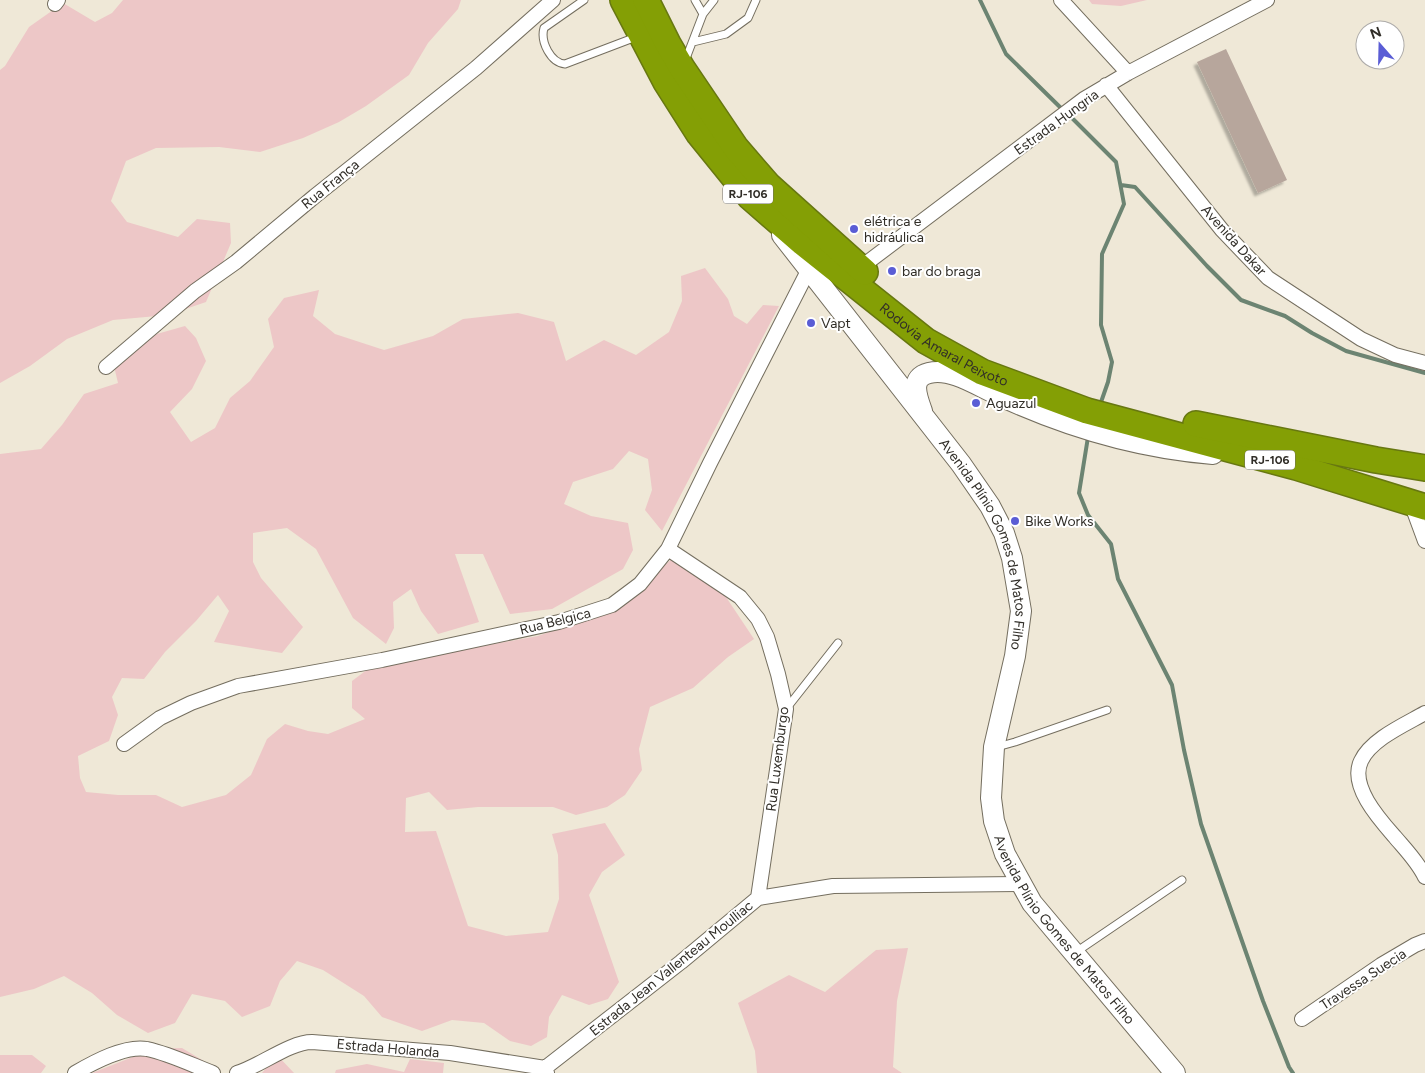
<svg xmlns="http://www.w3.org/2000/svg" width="1425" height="1073" font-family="Figtree,sans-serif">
  <defs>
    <filter id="shadow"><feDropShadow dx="-3.5" dy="3.5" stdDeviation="1" flood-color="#0004"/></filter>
  </defs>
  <rect width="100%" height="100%" fill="#efe8d7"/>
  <path fill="#edc7c7" d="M123 0H461L458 9 428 43 409 75 366 106 339 122 303 138 260 152 219 147 156 148 126 161 111 201 127 222 178 237 197 219 230 223 231 243 206 302 168 315 113 320 67 339 30 366 0 383V70L5 66 29 27 63 3 95 22 112 13Z
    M1089 0H1147L1121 6 1092 4Z
    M705 268 728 299 734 316 747 324 763 305 779 306 662 531 645 510 652 490 648 459 629 451 613 469 573 482 564 504 591 516 628 523 633 550 623 569 552 609 510 614 483 554H455L479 622 438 634 421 611 411 589 393 602 394 628 386 644 353 618 316 549 287 528 253 533V562L261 578 303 627 282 653 214 642 229 611 218 595 196 621 165 652 144 679 122 678 112 697 118 715 109 741 78 756 80 778 86 792 118 795H156L182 807 226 795 251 775 267 739 285 724 308 731 328 734 365 719 352 708V681L372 666 538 636 610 610 672 559 724 594 754 639 728 657 693 688 650 707 639 749 642 770 625 795 607 807 576 815 553 807H478L447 810 429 792 406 798 405 832 436 831 468 926 506 936 548 932 559 899 558 855 552 834 605 823 625 855 602 872 589 895 619 982 608 999 589 1005 562 995 549 1017 547 1037 531 1046 510 1041 484 1023 452 1020 422 1031 382 1017 364 996 323 970 297 961 280 981 270 1006 242 1017 225 1001 192 994 175 1023 148 1033 117 1015 92 993 64 976 34 989 0 997V454L41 449 62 425 84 394 118 383 112 358 132 341 185 326 196 338 206 361 192 389 170 412 191 442 215 428 230 398 250 381 274 347 268 319 284 298 319 290 313 316 335 334 384 350 433 336 463 319 518 313 554 322 566 361 604 340 636 355 669 332 682 301 681 276Z
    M908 948 897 1001 893 1067 902 1073H757L755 1051 738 1003 789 975 825 992 876 950Z
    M182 1048 207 1063 219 1073H92L153 1049Z
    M0 1055H32L46 1066 41 1073H0Z
    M277 1055 294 1073H262Z
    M410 1059 444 1063 443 1073H335L336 1070 367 1064 404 1072Z"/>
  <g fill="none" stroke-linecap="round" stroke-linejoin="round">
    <path stroke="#6c8472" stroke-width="4" d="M980 0 1006 54 1064 111
      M1069 115 1116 162 1124 204 1102 254 1101 325 1112 362 1108 382 1100 405
      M1121 185 1135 187 1207 266 1241 300 1285 316 1312 333 1346 351 1425 373
      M1088 437 1079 493 1088 515 1111 544 1118 579 1172 685 1184 750 1201 824 1263 1001 1289 1067 1293 1073"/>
  </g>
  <path fill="#b7a69c" filter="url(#shadow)" d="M1226 49 1287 180 1258 193 1197 62Z"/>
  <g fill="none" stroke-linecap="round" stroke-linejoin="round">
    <defs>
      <path id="lane" d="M584 0 544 28C540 42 551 63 565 64L636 37
        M695 0 703 14
        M693 42 726 34 748 18 756 0
        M685 61 703 14 714 0
        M786 709 838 643
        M997 747 1015 742 1107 710
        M1076 952 1182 880"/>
      <path id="street" d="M1061 0 1128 73
        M55 4 58 0
        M1106 85 1222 230 1268 278 1361 339 1395 355 1425 363
        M860 268 1084 99 1128 73 1267 0
        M106 367 195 291 236 262 315 196 476 68 553 0
        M1411 503 1425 541
        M668 549 740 597 758 619 767 637 778 674 786 709 758 898
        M1425 713C1406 724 1371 739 1361 761 1349 786 1380 820 1395 837 1406 850 1418 862 1425 877
        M124 744 160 718 191 703 238 686 382 660 559 622 612 605 640 584 668 549 710 463 809 269
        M1302 1019 1381 965 1415 945 1425 941
        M75 1073C94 1062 125 1045 147 1049 170 1054 192 1065 213 1073
        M237 1073C260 1066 290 1042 312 1042L450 1053 545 1068
        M547 1073 545 1068 681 962 758 898 833 886 1022 884"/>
      <g id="secondary">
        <path id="s1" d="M782 235 961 464 990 506 1004 533 1012 558 1021 611 1015 656 994 747 991 798 994 821 1005 854 1032 903 1175 1073"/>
        <path d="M922 411C917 397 909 378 929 373 951 368 975 384 994 393 1062 425 1137 448 1213 454"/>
      </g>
      <g id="highway">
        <path id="s2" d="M623 0 666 82 699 134 750 197 803 243 926 341 982 372 1087 411 1296 467 1425 507"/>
        <path d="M646 0 668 44 682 68 736 148 768 185 865 272"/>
        <path d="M1196 424 1376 460 1425 468"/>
      </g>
    </defs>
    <use href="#lane" stroke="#746e5f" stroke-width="9"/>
    <use href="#street" stroke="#746e5f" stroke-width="16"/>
    <use href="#secondary" stroke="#746e5f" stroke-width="22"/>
    <use href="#highway" stroke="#677711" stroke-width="28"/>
    <use href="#lane" stroke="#fff" stroke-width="7"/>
    <use href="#street" stroke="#fff" stroke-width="14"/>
    <use href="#secondary" stroke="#fff" stroke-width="20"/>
    <use href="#highway" stroke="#849f05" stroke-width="25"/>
  </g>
  <g fill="#5a5dd5" stroke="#fff" stroke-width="2">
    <circle cx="854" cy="229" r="5"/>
    <circle cx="892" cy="271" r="5"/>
    <circle cx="811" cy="323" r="5"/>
    <circle cx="976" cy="403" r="5"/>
    <circle cx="1015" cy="521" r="5"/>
  </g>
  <g text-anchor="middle" stroke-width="4" stroke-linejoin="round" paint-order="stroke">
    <g fill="#fff" stroke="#6f6d68" stroke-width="1">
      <rect x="723" y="184.5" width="50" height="19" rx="4"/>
      <rect x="1245" y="450.5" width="50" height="19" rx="4"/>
    </g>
    <g font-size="12" font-weight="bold" fill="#312e28">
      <text x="748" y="198">RJ-106</text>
      <text x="1270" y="464">RJ-106</text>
    </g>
    <g font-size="14" fill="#312e28" stroke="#fff">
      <text transform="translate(1056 122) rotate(-36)" y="5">Estrada Hungria</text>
      <text transform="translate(330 184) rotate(-39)" y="5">Rua França</text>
      <text transform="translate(1234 240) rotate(48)" y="5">Avenida Dakar</text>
      <text dy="5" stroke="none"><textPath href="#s2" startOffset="480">Rodovia Amaral Peixoto</textPath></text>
      <text dy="5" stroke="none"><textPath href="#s1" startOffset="376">Avenida Plínio Gomes de Matos Filho</textPath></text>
      <text transform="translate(555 621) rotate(-14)" y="5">Rua Belgica</text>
      <text transform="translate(777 759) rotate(-83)" y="5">Rua Luxemburgo</text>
      <text dy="5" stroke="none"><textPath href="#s1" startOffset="796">Avenida Plínio Gomes de Matos Filho</textPath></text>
      <text transform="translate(671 968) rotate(-39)" y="5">Estrada Jean Vallenteau Moulliac</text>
      <text transform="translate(1363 979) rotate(-33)" y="5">Travessa Suecia</text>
      <text transform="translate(388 1048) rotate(5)" y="5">Estrada Holanda</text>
    </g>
    <g font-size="14" fill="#312e28" stroke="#fff" text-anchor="start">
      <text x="864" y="226">elétrica e<tspan x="864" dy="16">hidráulica</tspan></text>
      <text x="902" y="276">bar do braga</text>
      <text x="821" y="328">Vapt</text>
      <text x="986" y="408">Aguazul</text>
      <text x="1025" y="526">Bike Works</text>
    </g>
  </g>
  <g transform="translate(1380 45) rotate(340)"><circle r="24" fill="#ffffff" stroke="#adaba9"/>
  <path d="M0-4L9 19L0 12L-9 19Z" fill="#5a5dd5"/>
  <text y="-8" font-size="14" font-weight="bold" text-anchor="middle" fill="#312e28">N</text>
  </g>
</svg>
